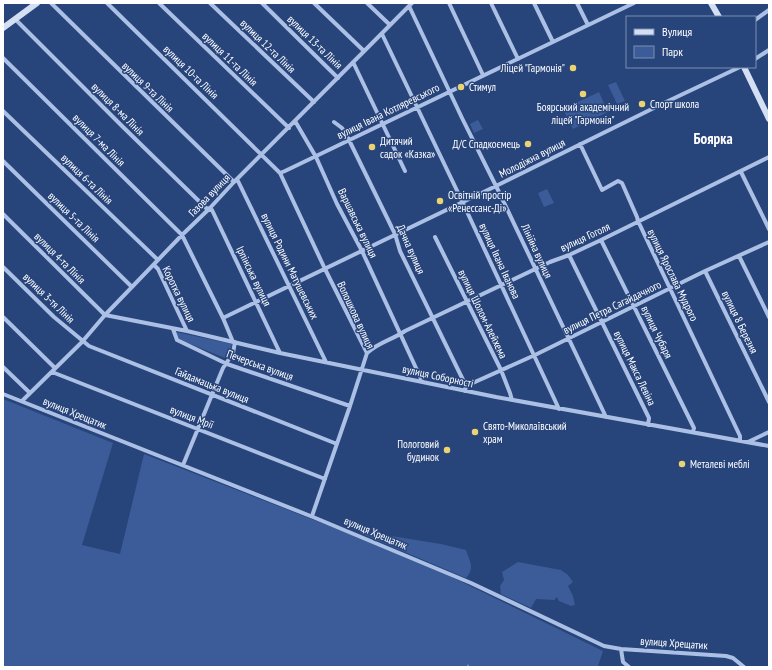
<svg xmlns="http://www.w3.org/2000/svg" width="772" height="670" font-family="'PT Sans Narrow',sans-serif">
  <rect width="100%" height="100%" fill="#27447b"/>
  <path fill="#3b5c98" d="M616 82 625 101 617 104 608 85Z
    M599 92 608 112 573 129 563 109Z
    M478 120 483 129 474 133 470 124Z
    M547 189 554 203 544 207 538 193Z
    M176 332 232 344 230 353 225 358 178 339Z
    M3 399 113 443 82 545 120 554 144 454 417 560 603 651 598 666 600 667H3Z
    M360 531 441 544 466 550C470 562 475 568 466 578L360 533Z
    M518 562 561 570 568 575 573 582 568 586 573 596 575 605 571 606 559 601 557 597 554 600 536 599 531 608 501 594 500 586 504 580 502 572Z"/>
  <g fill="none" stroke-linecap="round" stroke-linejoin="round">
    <path stroke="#a0b9e4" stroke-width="1" d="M468 667V665"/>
    <path stroke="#abc0e4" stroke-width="4" d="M51 3 234 182
      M107 3 280 173 325 269 367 353 350 406 312 516
      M159 3 289 128
      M210 3 314 102
      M262 3 338 78
      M314 3 364 51
      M367 3 390 25
      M449 3 483 75
      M491 3 518 59
      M534 3 553 42
      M577 3 588 25
      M409 6 462 118 498 190 606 417
      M15 19 122 126 206 208 212 210 280 353
      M755 20 769 10
      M382 34 462 201 559 409
      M3 58 182 235 223 318 233 342
      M755 59 769 50
      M353 62 405 171
      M3 111 158 260
      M295 121 316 157 337 204 362 251 422 381
      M334 122 342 128 349 140 395 234 400 251 466 386
      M580 144 602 190 618 181 622 183 637 217 638 221 740 436V441
      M3 161 132 287
      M741 172 769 229
      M280 173 285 171 634 3
      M237 179 326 362
      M3 214 105 315 187 331 280 353 496 397 769 446
      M435 237 501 370 510 393 512 400
      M601 240 694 428 693 432
      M569 255 649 418 648 425
      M739 256 769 317
      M154 265 158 269 187 331
      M3 267 54 317 89 346 337 444
      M705 271 769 402
      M3 317 55 368
      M223 318 496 186 664 103 740 67
      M173 329 177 340 227 364 350 406
      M367 353C379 342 392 340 405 331L550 262 569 255 601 240 769 157
      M3 367 30 393
      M52 372 325 479
      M465 391 466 386 535 355 705 271 769 242
      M3 394 313 517 471 583 604 646 621 649 726 656 733 658 744 667
      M22 401 82 342 105 315 182 235 209 209 234 182 412 3
      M748 442 769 432
      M183 465 223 368 233 353 235 342
      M621 649 623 662 629 667"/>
    <path stroke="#d4dff4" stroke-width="6" d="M711 3 719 17
      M3 28 37 3
      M744 67 769 119"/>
  </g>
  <g fill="#ebd372" stroke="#27447b" stroke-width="1.5">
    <circle cx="573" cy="68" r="4"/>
    <circle cx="461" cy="87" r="4"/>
    <circle cx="583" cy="94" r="4"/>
    <circle cx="642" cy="104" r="4"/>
    <circle cx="528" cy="144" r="4"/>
    <circle cx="372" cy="147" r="4"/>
    <circle cx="440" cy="201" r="4"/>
    <circle cx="475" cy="432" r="4"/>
    <circle cx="447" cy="450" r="4"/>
    <circle cx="682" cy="464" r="4"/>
  </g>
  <g text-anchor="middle" stroke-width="3" stroke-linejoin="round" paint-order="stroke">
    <g font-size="11" fill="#fff" stroke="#27447b">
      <text transform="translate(315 42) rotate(44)" y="4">вулиця 13-та Лінія</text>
      <text transform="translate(268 46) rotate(44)" y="4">вулиця 12-та Лінія</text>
      <text transform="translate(230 59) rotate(44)" y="4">вулиця 11-та Лінія</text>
      <text transform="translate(191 72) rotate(44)" y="4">вулиця 10-та Лінія</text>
      <text transform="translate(148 87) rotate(44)" y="4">вулиця 9-та Лінія</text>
      <text transform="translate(118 109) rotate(45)" y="4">вулиця 8-ма Лінія</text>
      <text transform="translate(388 111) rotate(-26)" y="4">вулиця Івана Котляревського</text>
      <text transform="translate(99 140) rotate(45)" y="4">вулиця 7-ма Лінія</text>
      <text transform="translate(532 158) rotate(-27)" y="4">Молодіжна вулиця</text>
      <text transform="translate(87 179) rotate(44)" y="4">вулиця 6-та Лінія</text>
      <text transform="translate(209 195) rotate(-46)" y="4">Газова вулиця</text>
      <text transform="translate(74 217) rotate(44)" y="4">вулиця 5-та Лінія</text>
      <text transform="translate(358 223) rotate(64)" y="4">Варшавська вулиця</text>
      <text transform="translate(585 237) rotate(-25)" y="4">вулиця Гоголя</text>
      <text transform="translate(411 249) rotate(66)" y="4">Дачна вулиця</text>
      <text transform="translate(537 251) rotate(65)" y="4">Лінійна вулиця</text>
      <text transform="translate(60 258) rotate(45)" y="4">вулиця 4-та Лінія</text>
      <text transform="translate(500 261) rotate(65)" y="4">вулиця Івана Іванова</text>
      <text transform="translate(290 266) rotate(64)" y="4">вулиця Родини Матушевських</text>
      <text transform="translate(673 275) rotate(64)" y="4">вулиця Ярослава Мудрого</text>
      <text transform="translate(254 276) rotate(64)" y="4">Ірпінська вулиця</text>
      <text transform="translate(179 294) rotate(64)" y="4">Коротка вулиця</text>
      <text transform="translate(49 298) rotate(44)" y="4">вулиця 3-тя Лінія</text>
      <text transform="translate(612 307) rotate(-26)" y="4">вулиця Петра Сагайдачного</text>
      <text transform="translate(483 314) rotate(64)" y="4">вулиця Шолом-Алейхема</text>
      <text transform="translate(356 315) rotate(65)" y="4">Волошкова вулиця</text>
      <text transform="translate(740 322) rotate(64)" y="4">вулиця 8 Березня</text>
      <text transform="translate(657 332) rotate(64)" y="4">вулиця Чубаря</text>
      <text transform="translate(260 365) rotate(20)" y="4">Печерська вулиця</text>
      <text transform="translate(635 368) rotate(64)" y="4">вулиця Макса Левіна</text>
      <text transform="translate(438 376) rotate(12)" y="4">вулиця Соборності</text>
      <text transform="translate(212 385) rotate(22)" y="4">Гайдамацька вулиця</text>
      <text transform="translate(75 413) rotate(22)" y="4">вулиця Хрещатик</text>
      <text transform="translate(192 417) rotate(21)" y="4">вулиця Мрії</text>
      <text transform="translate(376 533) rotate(23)" y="4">вулиця Хрещатик</text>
      <text transform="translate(674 643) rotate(4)" y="4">вулиця Хрещатик</text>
    </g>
    <g font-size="11" fill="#fff" stroke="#27447b" text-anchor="start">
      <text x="565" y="72" text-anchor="end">Ліцей "Гармонія"</text>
      <text x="469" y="91">Стимул</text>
      <text x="650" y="108">Спорт школа</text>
      <text x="583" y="111" text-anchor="middle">Боярський академічний<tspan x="583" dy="13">ліцей "Гармонія"</tspan></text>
      <text x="380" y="145">Дитячий<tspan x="380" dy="13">садок «Казка»</tspan></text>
      <text x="520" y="148" text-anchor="end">Д/С Спадкоємець</text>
      <text x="448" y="199">Освітній простір<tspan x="448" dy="13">«Ренессанс-Ді»</tspan></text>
      <text x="483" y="430">Свято-Миколаївський<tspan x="483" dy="13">храм</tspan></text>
      <text x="439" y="448" text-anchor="end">Пологовий<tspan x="439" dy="13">будинок</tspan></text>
      <text x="690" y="468">Металеві меблі</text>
    </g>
    <g font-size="15" font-weight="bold" fill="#fff" stroke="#27447b">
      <text x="713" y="144">Боярка</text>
    </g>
  </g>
  <rect width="772" height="670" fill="none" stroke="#ffffff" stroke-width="8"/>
  <rect x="626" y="16" width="130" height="52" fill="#27447b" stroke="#7d8fb0"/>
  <rect x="634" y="29" width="20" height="6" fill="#d4dff4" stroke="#7d8fb0"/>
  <text x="662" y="36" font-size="12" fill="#ffffff">Вулиця</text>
  <rect x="634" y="46" width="20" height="12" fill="#3b5c98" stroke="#7d8fb0"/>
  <text x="662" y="56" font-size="12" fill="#ffffff">Парк</text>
</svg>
